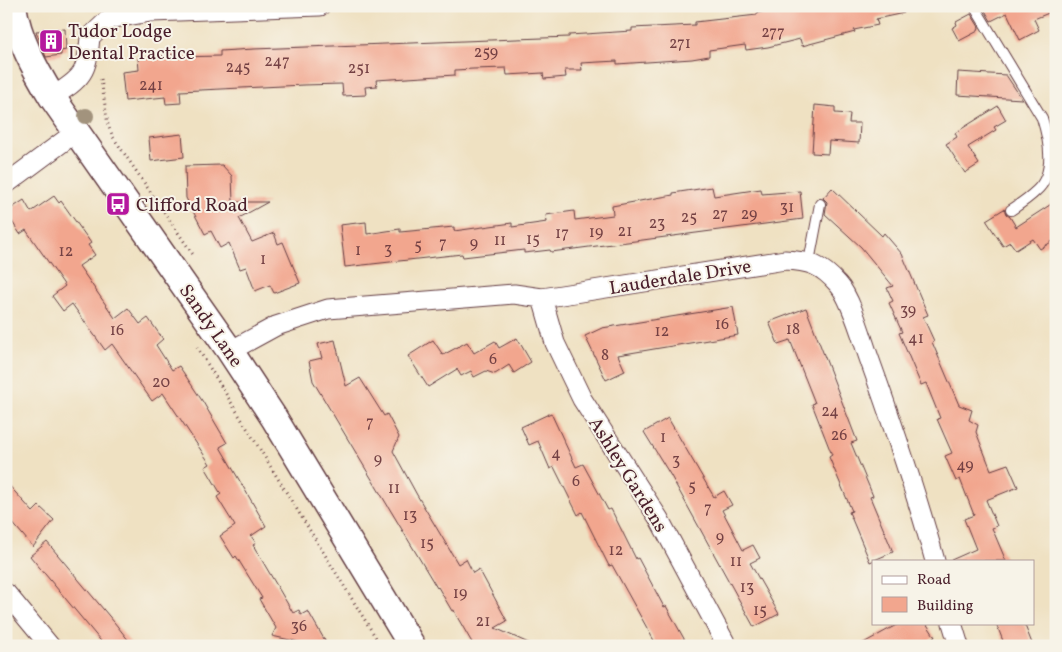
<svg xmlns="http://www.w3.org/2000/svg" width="1062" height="652" font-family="Vollkorn,serif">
  <rect width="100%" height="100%" fill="#f7f3e8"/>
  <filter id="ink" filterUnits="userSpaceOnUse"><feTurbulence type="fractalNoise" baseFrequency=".02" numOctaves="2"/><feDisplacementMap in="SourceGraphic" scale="10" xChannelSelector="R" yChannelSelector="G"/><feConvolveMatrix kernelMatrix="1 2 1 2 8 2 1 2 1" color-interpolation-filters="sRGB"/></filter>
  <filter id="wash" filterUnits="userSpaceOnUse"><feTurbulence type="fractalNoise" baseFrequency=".0096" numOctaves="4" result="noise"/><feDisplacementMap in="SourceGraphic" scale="20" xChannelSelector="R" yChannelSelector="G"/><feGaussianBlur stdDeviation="1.12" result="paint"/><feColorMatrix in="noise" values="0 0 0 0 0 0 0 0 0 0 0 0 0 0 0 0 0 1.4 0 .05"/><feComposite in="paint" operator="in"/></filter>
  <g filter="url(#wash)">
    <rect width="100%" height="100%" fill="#efe1c2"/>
    <g id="blocks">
      <path fill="#f2a68e" d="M785 6H903L904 13 876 19 878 25 854 30 855 32 802 46 800 39 768 47 746 50 745 45 709 50V56L692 59 617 64V61L581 63 582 70H565L566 77 544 79 543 73 507 75 506 68 473 69 455 70V75L376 80 377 86 365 87 366 95 343 96 342 84 303 85 180 91 181 103 166 104 165 97 125 101 122 72 139 70 138 58 177 54V57L220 56V51L254 49 569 37V35L632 31V28L695 25V22L757 15V13Z
        M1056 6V10L1034 19 1039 30 1020 40 1007 13 991 21 983 7Z
        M971 14 979 27 978 31 959 41 952 28 957 25 956 22Z
        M65 29 66 50 61 51V55L46 57 36 31Z
        M958 72 1006 75 1022 99 957 95Z
        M815 105 835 107V113L850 114 849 123H860L859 143 829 141 828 154 812 153Z
        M998 106 1006 120 994 127 996 130 968 147 979 164 965 173 946 144 957 137 955 133Z
        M182 134 184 157 151 161 149 138Z
        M222 165 232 176 233 202H268L239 218 252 242 274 233 278 244 283 242 300 283 274 293 270 285 255 291 246 267 240 269 229 243 220 248 211 231 205 234 186 198 185 166Z
        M712 187 714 196 761 189 762 194 800 191 803 219 551 252 550 250 524 253V250L463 257 462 254 345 267 340 225 366 222 367 234 400 229V232L454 227V231L512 223V227L547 222 546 215 574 211 575 220 613 215 612 206 673 195V193Z
        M832 188 882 236 884 233 902 254 928 315 923 317 934 341 932 342 959 405 972 410 969 420 978 425 976 432 991 470 1008 464 1018 487 986 500 997 526 992 528 1006 561H949L976 549 964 519 974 515 960 479 956 481 945 456 952 453 937 419 940 418 926 383 921 385 899 333 902 332 889 303 893 301 887 288 893 286 861 247 825 214 827 202 823 198Z
        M54 196 59 203 61 201 91 243 88 245 95 255 79 266 115 318 128 308 140 324 148 318 163 339 156 345 172 370 179 366 203 402 227 443 220 447 266 526 251 536 256 543 253 545 293 613 299 610 301 615 308 611 328 646H317L272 636 276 628 259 599 262 598 236 556 234 558 220 536 235 526 217 497 221 494 205 467 210 464 183 423 163 393 152 401 112 344 105 350 72 304 63 311 52 296 65 286 26 230 20 234 6 212 24 200 31 212Z
        M1056 201V239L1040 249 1033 239 1016 250 1010 242 1003 246 986 220 1004 209 1006 214 1010 217 1016 227Z
        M733 307 738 335 618 355 625 371 606 380 585 336 602 328Z
        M806 308 857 441 851 443 873 496 870 497 893 552 870 562 849 512 852 511 829 457 832 455 812 404 815 403 790 340 778 344 769 322Z
        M517 338 531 362 514 373 509 365 495 374 486 371 474 377 471 371 461 376 457 369 428 387 408 356 433 340 443 355 467 342 474 353 495 341 499 348Z
        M335 340 346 386 360 378 384 416 387 414 399 437 393 451 417 495 458 564 466 559 473 573 479 569 507 621 495 628 535 646H474L456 615 454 610 452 611 438 587 437 588 313 381 309 361 322 358 318 344Z
        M551 413 576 467 583 464 608 510 611 509 636 559 638 558 664 607 666 606 688 646H657L612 565 609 566 582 512 578 515 554 467 550 469 538 441 529 445 521 427Z
        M668 418 714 497 724 491 732 505 722 510 743 550 753 545 760 558 750 563 779 614 754 627 671 476 644 432Z
        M6 482 33 512 39 506 54 520 33 547 6 515Z
        M47 542 114 622 133 646H105L30 556Z
        M900 623H926L935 637 919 646H858Z
        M996 623H1024L1033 646H1005Z"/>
    </g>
  </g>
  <g filter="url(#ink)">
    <use href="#blocks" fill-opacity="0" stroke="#633c42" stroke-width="1"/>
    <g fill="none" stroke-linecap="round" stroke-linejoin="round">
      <defs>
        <path id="lane" d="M974 6 1042 118C1049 140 1056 174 1036 191 1029 198 1020 204 1011 210
          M809 262 820 204"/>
        <path id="street" d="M52 97C83 78 87 73 90 37L109 19 151 12 320 6
          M6 184 76 132
          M542 298 555 343 582 399 659 519 727 646
          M230 351 276 326 328 309 514 294 542 298 785 260C810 261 821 265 838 284 851 298 862 338 869 358 893 425 916 492 935 561
          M6 593 50 646
          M952 623 959 646"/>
        <path id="secondary" d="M13 6C18 39 35 69 52 97L230 351 274 418 412 646"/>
      </defs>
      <use href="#lane" stroke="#633c42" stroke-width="12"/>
      <use href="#street" stroke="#633c42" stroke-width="21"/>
      <use href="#secondary" stroke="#633c42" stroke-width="29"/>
      <path stroke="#633c42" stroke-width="3" stroke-dasharray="1 4" stroke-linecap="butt" d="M86 6 88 14
        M101 79 108 125 113 137 194 256
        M197 347 381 646"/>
      <use href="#lane" stroke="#fff" stroke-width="10"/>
      <use href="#street" stroke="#fff" stroke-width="19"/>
      <use href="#secondary" stroke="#fff" stroke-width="26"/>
    </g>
    <circle fill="#a2937d" cx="86" cy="116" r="8"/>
  </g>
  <defs>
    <symbol id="building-square" viewBox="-11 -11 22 22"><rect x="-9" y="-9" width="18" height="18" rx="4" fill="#b5179e" stroke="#f7f3e8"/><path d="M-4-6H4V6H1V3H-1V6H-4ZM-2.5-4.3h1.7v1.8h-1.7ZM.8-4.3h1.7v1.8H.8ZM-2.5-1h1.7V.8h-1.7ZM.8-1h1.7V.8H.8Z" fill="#fff"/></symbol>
    <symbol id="bus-square" viewBox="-11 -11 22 22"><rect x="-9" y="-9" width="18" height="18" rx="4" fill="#b5179e" stroke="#f7f3e8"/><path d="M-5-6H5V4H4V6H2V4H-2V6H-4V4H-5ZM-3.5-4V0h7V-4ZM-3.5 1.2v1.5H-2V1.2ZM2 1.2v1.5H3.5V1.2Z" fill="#fff"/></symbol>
  </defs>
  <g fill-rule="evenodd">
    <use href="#building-square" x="37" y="27" width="28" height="28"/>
    <use href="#bus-square" x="104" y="190" width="28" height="28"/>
  </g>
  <g text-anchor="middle" stroke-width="4" stroke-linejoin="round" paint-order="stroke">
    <g font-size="16" fill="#744144">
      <text x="773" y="37">277</text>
      <text x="680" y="48">271</text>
      <text x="486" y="57">259</text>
      <text x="277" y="66">247</text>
      <text x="238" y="72">245</text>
      <text x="359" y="73">251</text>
      <text x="151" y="90">241</text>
      <text x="787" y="212">31</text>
      <text x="720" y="219">27</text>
      <text x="749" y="219">29</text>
      <text x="689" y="222">25</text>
      <text x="657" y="228">23</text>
      <text x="625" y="236">21</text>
      <text x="596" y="237">19</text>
      <text x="562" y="238">17</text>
      <text x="533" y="244">15</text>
      <text x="500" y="245">11</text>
      <text x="443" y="248">7</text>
      <text x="474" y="248">9</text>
      <text x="418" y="250">5</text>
      <text x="388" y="254">3</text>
      <text x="358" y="255">1</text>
      <text x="66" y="256">12</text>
      <text x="263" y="264">1</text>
      <text x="908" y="315">39</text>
      <text x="722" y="329">16</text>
      <text x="793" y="334">18</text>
      <text x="117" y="335">16</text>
      <text x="662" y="336">12</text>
      <text x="916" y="343">41</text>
      <text x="605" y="360">8</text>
      <text x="493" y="364">6</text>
      <text x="161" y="387">20</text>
      <text x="830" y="416">24</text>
      <text x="370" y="427">7</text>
      <text x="839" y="440">26</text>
      <text x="663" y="442">1</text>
      <text x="556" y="458">4</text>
      <text x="378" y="464">9</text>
      <text x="676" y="465">3</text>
      <text x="965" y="470">49</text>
      <text x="576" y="486">6</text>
      <text x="692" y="491">5</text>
      <text x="394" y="493">11</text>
      <text x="708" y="513">7</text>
      <text x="410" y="520">13</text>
      <text x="720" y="542">9</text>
      <text x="427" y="548">15</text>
      <text x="616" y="555">12</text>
      <text x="736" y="566">11</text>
      <text x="747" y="592">13</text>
      <text x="460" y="598">19</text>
      <text x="760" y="615">15</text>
      <text x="483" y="626">21</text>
      <text x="299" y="631">36</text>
    </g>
    <g font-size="19" fill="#4a1f2b" stroke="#f7f3e8" text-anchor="start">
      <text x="68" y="37">Tudor Lodge<tspan x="68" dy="22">Dental Practice</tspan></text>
      <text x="136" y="211">Clifford Road</text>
    </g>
    <g font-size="19" fill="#4a1f2b" stroke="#f7f3e8">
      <text transform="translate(680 276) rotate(-9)" y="7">Lauderdale Drive</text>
      <text transform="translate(212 325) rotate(55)" y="7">Sandy Lane</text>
      <text transform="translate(629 474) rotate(58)" y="7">Ashley Gardens</text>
    </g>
  </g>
  <rect width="1062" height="652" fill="none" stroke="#f7f3e8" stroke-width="25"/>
  <rect x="872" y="560" width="162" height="65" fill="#f7f3e8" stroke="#b29e9c"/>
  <rect x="882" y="576" width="25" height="8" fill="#ffffff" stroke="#b29e9c"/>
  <text x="917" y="584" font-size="15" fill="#4a1f2b">Road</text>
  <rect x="882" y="597" width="25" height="15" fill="#f2a68e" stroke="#b29e9c"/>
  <text x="917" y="610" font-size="15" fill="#4a1f2b">Building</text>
</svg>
